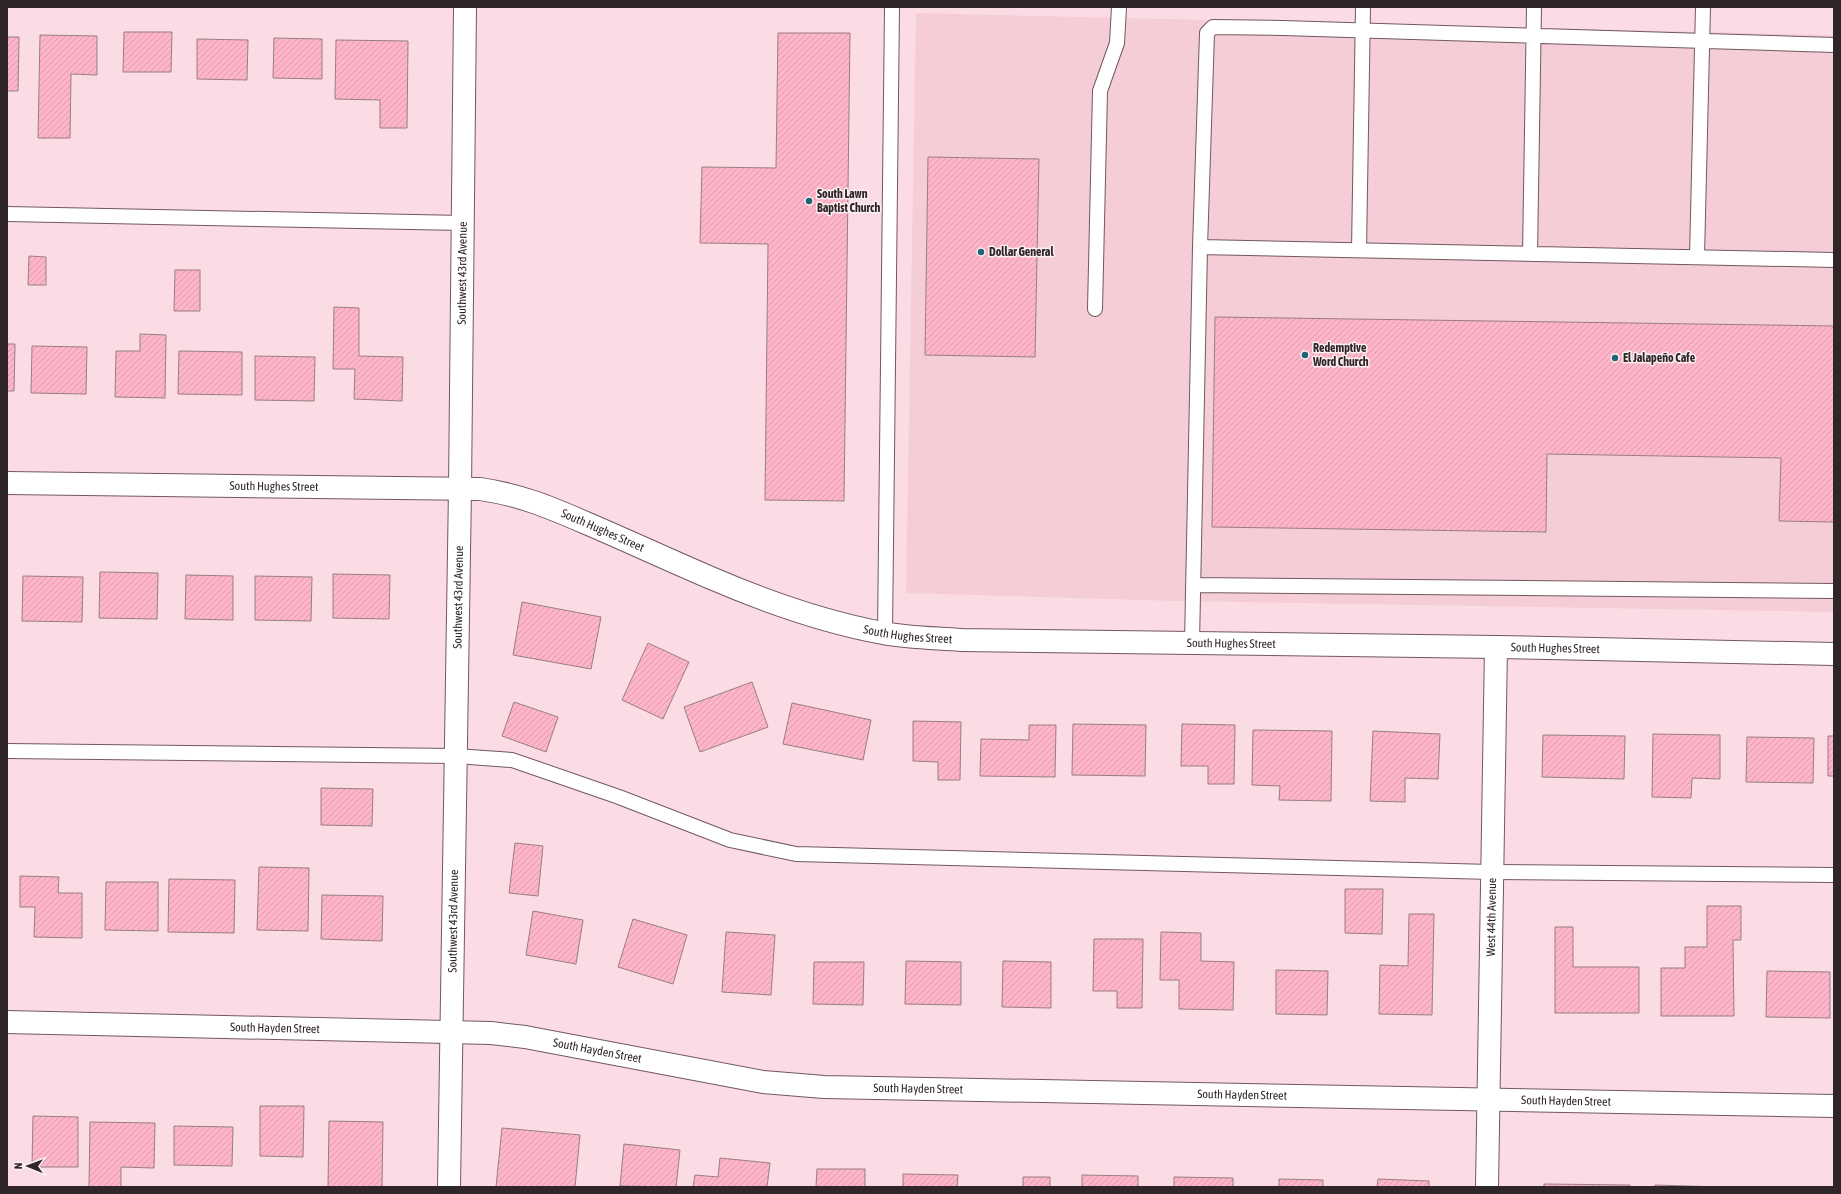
<svg xmlns="http://www.w3.org/2000/svg" width="1841" height="1194" font-family="'Asap Condensed',sans-serif">
  <defs>
    <pattern id="building-hatch" width="6" height="6" patternUnits="userSpaceOnUse"><rect width="6" height="6" fill="#feb5c9"/><path d="M-1 1l2-2M0 6l6-6M5 7l2-2" fill="none" stroke="#da9cad"/></pattern>
  </defs>
  <rect width="100%" height="100%" fill="#fbdce4"/>
  <path fill="#f4cdd7" d="M916 13 1834 35V612L1175 601 906 593Z"/>
  <path fill="url(#building-hatch)" stroke="#997d84" d="M124 32H172L171 72H123Z
    M778 33H850L844 501 765 500 768 244 700 243 702 167 776 168Z
    M40 35 97 36V75L71 74 70 138H38Z
    M7 37H19L18 91H7Z
    M274 38 322 39V79L273 78Z
    M197 39 248 40 247 80 197 79Z
    M336 40 408 41 407 128H380V100L335 99Z
    M928 157 1039 159 1035 357 925 355Z
    M29 256 46 257V285H28Z
    M175 270H200V311H174Z
    M334 307 359 308V356L403 357 402 401 354 399 355 369H333Z
    M1215 317 1834 326V522L1779 521 1781 458 1547 454 1546 532 1212 527Z
    M140 334 166 335 165 398 115 397 116 351H140Z
    M7 344H15L14 391H7Z
    M32 346 87 347 86 394 31 393Z
    M179 351 242 352V395L178 394Z
    M255 356 315 357 314 401 255 400Z
    M100 572 158 573 157 619 99 618Z
    M333 574 390 575 389 619 333 618Z
    M186 575 233 576V620L185 619Z
    M23 576 83 577 82 622 22 621Z
    M255 576 312 577 311 621 255 620Z
    M522 602 601 617 591 669 513 655Z
    M648 643 689 662 663 719 622 700Z
    M752 682 768 727 700 752 684 707Z
    M514 702 558 717 546 752 502 736Z
    M792 703 871 720 863 760 783 744Z
    M913 721 961 722 960 780H938V762L913 761Z
    M1073 724 1146 725 1145 776 1072 775Z
    M1182 724 1235 725 1234 784H1208V766H1181Z
    M1029 725H1056L1055 777 980 776 981 739 1029 740Z
    M1253 730 1332 731 1331 801 1279 800 1280 786 1252 785Z
    M1373 731 1440 734 1438 779 1405 778V802L1370 801Z
    M1653 734 1720 735V779L1692 778 1691 798 1652 797Z
    M1543 735 1625 736 1624 779 1542 777Z
    M1828 736H1834V776H1828Z
    M1747 737 1814 738 1813 783 1746 782Z
    M321 788 373 789 372 826 321 825Z
    M515 843 543 846 538 896 509 893Z
    M259 867 309 868 308 931 257 930Z
    M20 876 59 877 58 893H82V938L34 937 35 907H20Z
    M169 879 235 880 234 933 168 932Z
    M106 882H158V931L105 930Z
    M1345 889H1383L1382 934 1345 933Z
    M322 895 383 896 382 941 321 939Z
    M1707 906H1741V940H1733L1734 1016H1661V968H1685V947H1707Z
    M533 911 583 920 576 964 526 955Z
    M1409 914H1434L1432 1015 1379 1014 1380 965 1408 966Z
    M633 919 687 935 673 984 618 967Z
    M1555 927H1573V967H1639V1013H1555Z
    M726 932 775 935 771 995 722 992Z
    M1161 932 1201 933V961L1234 962 1233 1010 1179 1009V980H1160Z
    M1094 939H1143L1142 1008H1117V991H1093Z
    M906 961 961 962V1005L905 1004Z
    M1003 961 1051 962V1008L1002 1007Z
    M814 962H864L863 1005 813 1004Z
    M1276 970 1328 971 1327 1015 1276 1014Z
    M1767 971 1830 972V1018L1766 1017Z
    M260 1106H304L303 1157 260 1156Z
    M33 1116 78 1117V1167H32Z
    M329 1121 383 1122 382 1187H328Z
    M90 1122 155 1123 154 1168 121 1167V1187H89Z
    M174 1126 233 1127 232 1166 174 1165Z
    M502 1128 580 1135 575 1187H496Z
    M624 1144 680 1150 676 1187 620 1186Z
    M720 1158 770 1163 767 1187H693L695 1175 718 1177Z
    M817 1169H865V1187H816Z
    M903 1174 958 1175 957 1187H903Z
    M1082 1175 1138 1176V1187H1082Z
    M1023 1177H1050V1187H1023Z
    M1174 1177 1233 1178V1187H1174Z
    M1279 1179 1323 1180V1187H1279Z
    M1378 1179 1429 1181V1187H1377Z
    M1544 1184 1630 1185V1187H1544Z
    M1655 1185 1721 1187H1655Z"/>
  <g fill="none" stroke-linecap="round" stroke-linejoin="round">
    <defs>
      <path id="service" d="M7 214 463 223
        M1200 247 1834 260
        M1359 250 1363 7
        M1530 254 1534 7
        M1697 257 1703 7
        M1095 309 1100 91 1117 43 1119 7
        M1193 585 1834 591
        M885 633 892 7
        M1192 643 1200 247 1207 33 1213 27 1283 28 1834 45
        M7 751 456 756 512 760 619 797 730 840 796 854 1492 872 1834 875"/>
      <g id="minor">
        <path id="s1" d="M7 483 480 489C521 495 549 507 586 523 628 541 669 560 711 578 767 602 823 622 883 633 909 638 936 638 961 640L1496 647 1834 654"/>
        <path id="s2" d="M7 1022 491 1033 525 1037 763 1082 824 1087 1834 1106"/>
        <path id="s3" d="M449 1187 460 489 465 7"/>
        <path id="s4" d="M1487 1187 1496 647"/>
      </g>
    </defs>
    <use href="#service" stroke="#72585f" stroke-width="16"/>
    <use href="#minor" stroke="#72585f" stroke-width="24"/>
    <use href="#service" stroke="#fff" stroke-width="14"/>
    <use href="#minor" stroke="#fff" stroke-width="22"/>
  </g>
  <g fill="#1f6475" stroke="#fceff2" stroke-width="1.5">
    <circle cx="809" cy="201" r="4"/>
    <circle cx="981" cy="252" r="4"/>
    <circle cx="1305" cy="355" r="4"/>
    <circle cx="1615" cy="358" r="4"/>
  </g>
  <g text-anchor="middle" stroke-width="3" stroke-linejoin="round" paint-order="stroke">
    <g font-size="12" font-weight="bold" fill="#302528" stroke="#fceff2" text-anchor="start">
      <text x="817" y="198">South Lawn<tspan x="817" dy="14">Baptist Church</tspan></text>
      <text x="989" y="256">Dollar General</text>
      <text x="1313" y="352">Redemptive<tspan x="1313" dy="14">Word Church</tspan></text>
      <text x="1623" y="362">El Jalapeño Cafe</text>
    </g>
    <g font-size="12" fill="#302528" stroke="#fceff2">
      <text dy="4" stroke="none"><textPath href="#s3" startOffset="914">Southwest 43rd Avenue</textPath></text>
      <text dy="4" stroke="none"><textPath href="#s1" startOffset="267">South Hughes Street</textPath></text>
      <text dy="4" stroke="none"><textPath href="#s1" startOffset="603">South Hughes Street</textPath></text>
      <text dy="4" stroke="none"><textPath href="#s3" startOffset="590">Southwest 43rd Avenue</textPath></text>
      <text dy="4" stroke="none"><textPath href="#s1" startOffset="927">South Hughes Street</textPath></text>
      <text dy="4" stroke="none"><textPath href="#s1" startOffset="1251">South Hughes Street</textPath></text>
      <text dy="4" stroke="none"><textPath href="#s1" startOffset="1575">South Hughes Street</textPath></text>
      <text dy="4" stroke="none"><textPath href="#s4" startOffset="270">West 44th Avenue</textPath></text>
      <text dy="4" stroke="none"><textPath href="#s3" startOffset="266">Southwest 43rd Avenue</textPath></text>
      <text dy="4" stroke="none"><textPath href="#s2" startOffset="268">South Hayden Street</textPath></text>
      <text dy="4" stroke="none"><textPath href="#s2" startOffset="592">South Hayden Street</textPath></text>
      <text dy="4" stroke="none"><textPath href="#s2" startOffset="916">South Hayden Street</textPath></text>
      <text dy="4" stroke="none"><textPath href="#s2" startOffset="1240">South Hayden Street</textPath></text>
      <text dy="4" stroke="none"><textPath href="#s2" startOffset="1564">South Hayden Street</textPath></text>
    </g>
  </g>
  <rect width="1841" height="1194" fill="none" stroke="#302528" stroke-width="16"/>
  <g transform="translate(28 1166) rotate(271)" stroke="#fceff2" stroke-width="3" paint-order="stroke">
  <path d="M0-3L7 15L0 10L-7 15Z" fill="#302528"/>
  <text y="-6" font-size="11" font-weight="bold" text-anchor="middle" fill="#302528">N</text>
  </g>
</svg>
